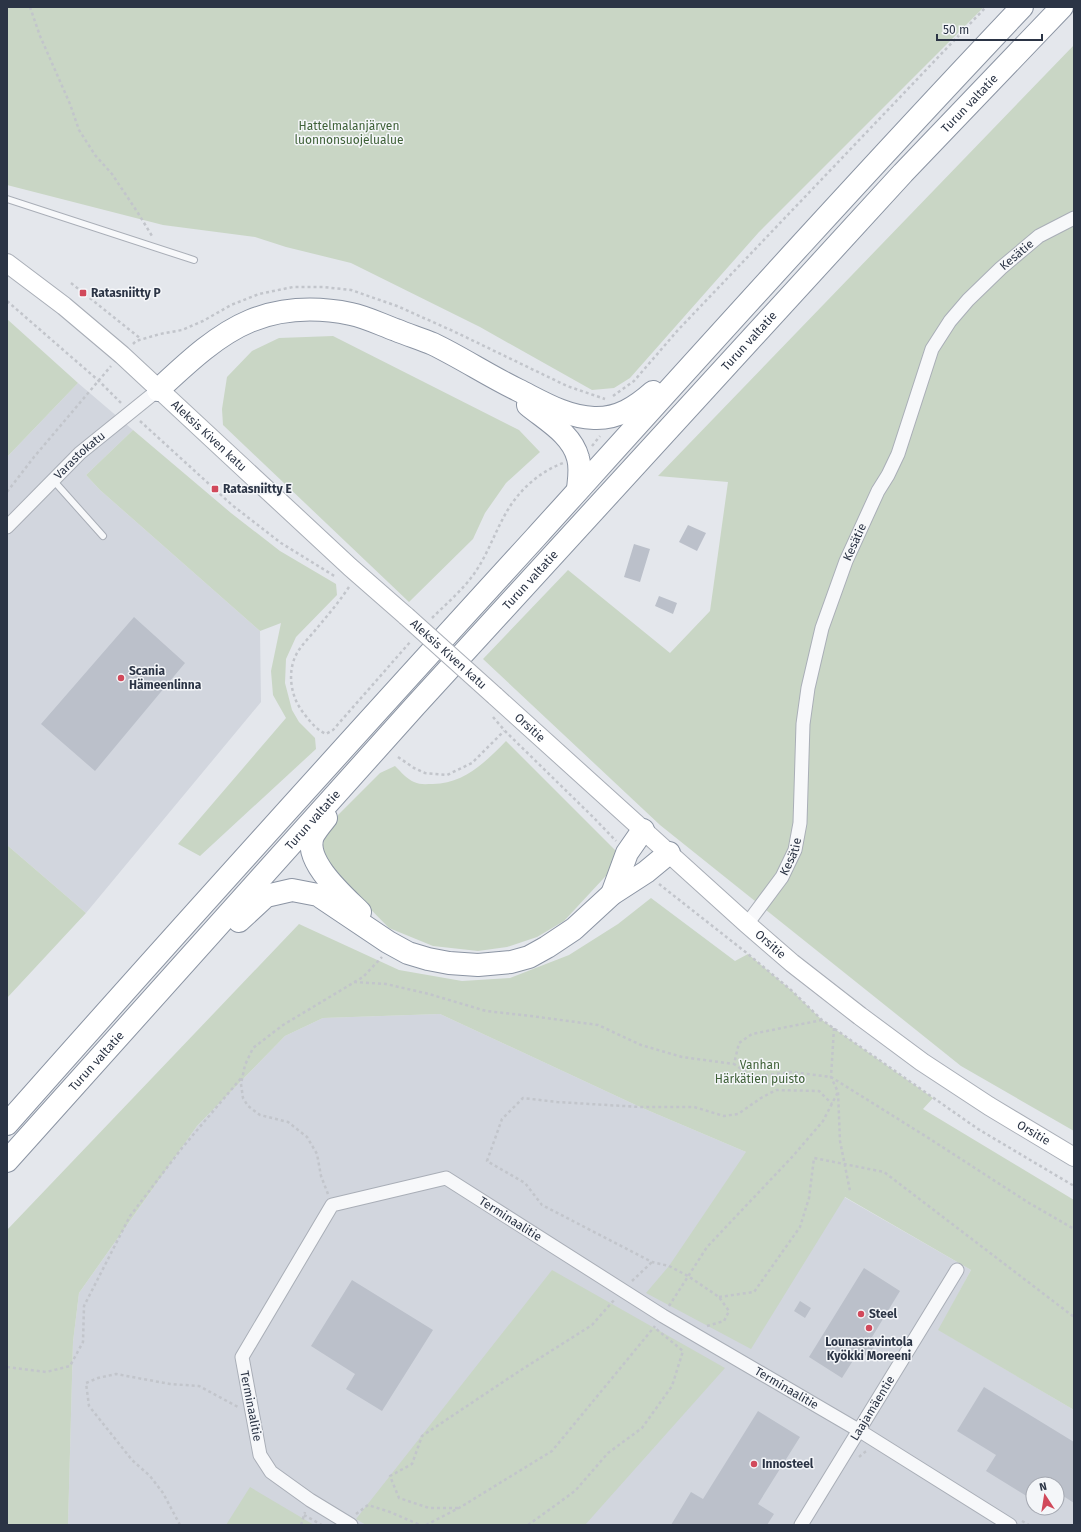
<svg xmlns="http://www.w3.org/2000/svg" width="1081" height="1532" font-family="'Fira Sans',sans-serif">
  <rect width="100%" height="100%" fill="#e4e7ec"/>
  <path fill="#d2d6de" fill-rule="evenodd" d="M78 383 133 430 86 475 100 490 260 631 261 702 86 913 7 845V457Z
    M440 1014 640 1107 746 1152 844 1197 971 1270 939 1330 1074 1410V1525H68L73 1342 79 1293 197 1126 285 1036 323 1018ZM1033 1484H1057V1508H1033Z"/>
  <path fill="#c9d6c5" d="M7 7H984L759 232 630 378 614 388 592 390 480 327 351 263 286 247 255 237 163 225 7 185Z
    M1074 45V1131L961 1066 660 825 483 659 568 570 670 653 710 611 728 482 658 476Z
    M7 319 78 383 7 457Z
    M333 336 519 430 540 452 506 483 485 513 473 539 409 602 223 425 222 409 227 377 252 351 279 338Z
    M133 430 231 513 280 551 336 584 337 595 296 637 286 659 285 683 292 710 299 722 315 738 316 749 200 856 178 844 286 718 273 695 271 671 281 623 260 631 100 490 86 475Z
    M506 741 618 853 616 865 564 921 537 937 507 947 478 951 433 946 389 928 327 865 323 845 325 834 338 815 380 773 395 766C401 772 407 779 414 782 420 785 426 784 433 784 463 784 486 762 506 741Z
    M7 845 86 913 7 998Z
    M651 898 735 961 748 954 791 990 822 1020 933 1098 923 1109 1074 1200V1410L938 1330 971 1270 845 1197 751 1349 646 1293 669 1266 746 1152 640 1107 440 1014 323 1018 285 1036 197 1126 79 1293 73 1342 68 1525H7V1230L299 924 399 970 462 981 510 978 569 955 618 924Z
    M552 1270 725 1368 585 1525H366L356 1519Z
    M250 1487 314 1525H226Z"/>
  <path fill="#bbc0ca" d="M688 525 706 533 697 551 679 542Z
    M634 544 650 549 640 582 624 577Z
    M659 596 677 603 673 614 655 606Z
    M134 617 185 663 95 771 41 724Z
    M864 1268 900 1291 872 1337 877 1341 868 1357 859 1351 842 1378 809 1357Z
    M352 1280 433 1330 382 1411 346 1389 355 1374 311 1346Z
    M800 1301 811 1308 805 1318 794 1311Z
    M984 1387 1074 1442V1503L1057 1492V1484H1033V1500L986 1471 996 1455 957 1431Z
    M758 1411 800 1437 758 1504 774 1514 767 1525H671L691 1492 703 1499Z"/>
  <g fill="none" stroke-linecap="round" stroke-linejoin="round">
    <defs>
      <path id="lane" d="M7 199 194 260
        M53 480 103 536"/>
      <g id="street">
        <path id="s1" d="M7 527 80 453 158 390"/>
        <path id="s2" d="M747 924 782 877 795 850 800 823 803 724 808 688 822 628 846 561 878 491 888 475 898 454 932 349 950 321 968 300 1001 268 1039 236 1074 218"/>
        <path id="s3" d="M351 1525 310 1500 271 1472 260 1455 242 1357 332 1205 446 1178 663 1316 860 1431 1010 1525"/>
        <path id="s4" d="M801 1525 957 1270"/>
      </g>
      <g id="secondary">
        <path id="s5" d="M7 263 64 306 122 355 350 567 406 616"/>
        <path id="s6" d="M495 696 747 924 792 963 860 1016 922 1062 989 1106 1074 1157"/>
      </g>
      <g id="highway">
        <path d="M158 390C185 365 216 335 250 321 282 308 317 307 351 314 366 317 382 325 396 330 408 335 421 339 433 344 462 358 489 376 518 390 542 402 566 417 594 418 618 419 636 407 653 392"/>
        <path d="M528 405C546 420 572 434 578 458 581 468 579 479 578 489"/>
        <path d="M326 818C322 823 316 830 313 836 303 861 344 896 360 912"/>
        <path d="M612 894 627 853 643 830"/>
        <path d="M239 921 266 896 292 890 318 895 388 942 408 953 428 959 449 963 478 965 511 962 529 957 547 947 574 929 612 894 646 872 669 853"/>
        <path d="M7 1124C181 927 358 732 535 538 696 360 857 181 1022 7"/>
        <path id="s7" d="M7 1161 415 706 903 173 1062 7"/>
      </g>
    </defs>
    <use href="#lane" stroke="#a9aeb7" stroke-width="8"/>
    <use href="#street" stroke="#a9aeb7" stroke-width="15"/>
    <use href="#secondary" stroke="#a9aeb7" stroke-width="20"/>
    <use href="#highway" stroke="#8b94a3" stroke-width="24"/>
    <path stroke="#c2c5cb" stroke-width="2.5" stroke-dasharray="3 3" stroke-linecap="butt" d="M30 7 40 36 70 104 79 130 95 155 112 174 138 213 152 236
      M71 283 141 339
      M7 301 99 381 122 404
      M133 344 136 341 160 334 182 330 203 321 231 305 259 294 293 287H323L351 290 397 306 453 331 567 386 605 399
      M613 396 634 381 678 330 986 7
      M140 421 232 505 281 543 336 577
      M592 446 600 436
      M7 492 34 457 111 366
      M349 587C339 602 328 615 317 628 310 637 301 645 296 655 287 673 291 696 302 711 309 720 315 729 326 734L333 730 411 641
      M432 618C447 603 464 589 476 571 488 553 495 532 506 513 518 491 539 472 563 463
      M493 717 505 731 594 818 616 841
      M398 757 414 768 425 773 447 775 472 763 504 731
      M659 884 748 954 791 990 822 1020 978 1129 1074 1186
      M354 982 386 984 429 994 486 1011 531 1016 598 1025 641 1045 682 1057 734 1064
      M822 1020 752 1034 739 1043 734 1064 753 1077 791 1072 831 1077 930 1139 1029 1203 1074 1229
      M834 1028 831 1077 838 1092 840 1141 850 1191
      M328 1194 321 1176 317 1154 307 1137 288 1122 260 1115 248 1106 243 1098 241 1084 245 1065 253 1048 283 1025 363 977 382 957
      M632 1281 652 1262
      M719 1297 754 1292 800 1227 809 1198 814 1158 884 1172 1074 1317
      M669 1306 707 1247 793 1156 823 1121 838 1092
      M707 1326 724 1321 729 1311 719 1297 688 1276 669 1266 652 1262 542 1205 525 1183 487 1161 502 1119 523 1098 557 1102 640 1107H694L724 1116 738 1114 761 1098 776 1090 819 1091 832 1104
      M7 1367 46 1372 70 1366 83 1342 84 1306 130 1216 182 1148 242 1077
      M859 1457 865 1452 868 1451
      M458 1508H429L399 1498 390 1476 412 1464 422 1436 521 1370 592 1325 615 1299
      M356 1514 368 1505 390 1512 420 1525
      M304 1515 322 1525
      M1022 1521 1029 1525
      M180 1525 163 1493 150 1476 132 1460 89 1406 86 1383 98 1378 116 1374 170 1384 199 1386 238 1407
      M301 1525 305 1512
      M426 1525 459 1508 552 1451 655 1326
      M528 1525 575 1491 608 1453 642 1428 672 1386 683 1351 655 1328"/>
    <use href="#lane" stroke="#f7f8fa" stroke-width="6"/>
    <use href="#street" stroke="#f7f8fa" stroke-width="13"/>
    <use href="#secondary" stroke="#fff" stroke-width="18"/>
    <use href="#highway" stroke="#fff" stroke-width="22"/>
    <defs>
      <g id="secondary-bridge">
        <path id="s8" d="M406 616 495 696"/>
      </g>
    </defs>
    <use href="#secondary-bridge" stroke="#a9aeb7" stroke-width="20" stroke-linecap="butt"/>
    <use href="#secondary-bridge" stroke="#fff" stroke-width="18"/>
  </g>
  <g fill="#d1495b" stroke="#f4f6f9" stroke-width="1.5">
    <rect x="79" y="289" width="8" height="8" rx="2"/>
    <rect x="211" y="485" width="8" height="8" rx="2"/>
    <circle cx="121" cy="678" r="4"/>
    <circle cx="861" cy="1314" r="4"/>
    <circle cx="869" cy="1328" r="4"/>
    <circle cx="754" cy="1464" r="4"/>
  </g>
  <g text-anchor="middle" stroke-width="3" stroke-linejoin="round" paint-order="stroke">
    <g font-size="12" fill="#2b3445" stroke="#f4f6f9">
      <text dy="4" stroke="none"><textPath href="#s7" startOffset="1430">Turun valtatie</textPath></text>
      <text dy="4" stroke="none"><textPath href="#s2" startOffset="741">Kesätie</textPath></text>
      <text dy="4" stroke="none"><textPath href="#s7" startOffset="1106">Turun valtatie</textPath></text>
      <text dy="4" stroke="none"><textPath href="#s5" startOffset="266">Aleksis Kiven katu</textPath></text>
      <text dy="4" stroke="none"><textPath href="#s1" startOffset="102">Varastokatu</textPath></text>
      <text dy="4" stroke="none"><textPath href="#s2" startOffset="405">Kesätie</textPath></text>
      <text dy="4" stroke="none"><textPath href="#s7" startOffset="782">Turun valtatie</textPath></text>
      <text dy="4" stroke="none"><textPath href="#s8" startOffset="57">Aleksis Kiven katu</textPath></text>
      <text dy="4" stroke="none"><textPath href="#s6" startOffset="47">Orsitie</textPath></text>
      <text dy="4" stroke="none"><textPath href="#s7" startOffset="458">Turun valtatie</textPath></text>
      <text dy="4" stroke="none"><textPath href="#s2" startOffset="81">Kesätie</textPath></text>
      <text dy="4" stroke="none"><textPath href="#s6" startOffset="371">Orsitie</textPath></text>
      <text dy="4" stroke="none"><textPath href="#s7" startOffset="134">Turun valtatie</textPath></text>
      <text dy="4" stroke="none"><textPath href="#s6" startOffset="695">Orsitie</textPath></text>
      <text dy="4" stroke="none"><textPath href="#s3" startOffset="586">Terminaalitie</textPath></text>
      <text dy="4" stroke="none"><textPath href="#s3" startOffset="910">Terminaalitie</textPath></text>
      <text transform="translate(251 1406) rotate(79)" y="4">Terminaalitie</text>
      <text dy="4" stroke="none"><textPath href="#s4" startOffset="137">Laajamäentie</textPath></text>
    </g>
    <g font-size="12" fill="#3f6138" stroke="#f4f6f9">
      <text x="349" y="130">Hattelmalanjärven<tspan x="349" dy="14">luonnonsuojelualue</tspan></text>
      <text x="760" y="1069">Vanhan<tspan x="760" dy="14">Härkätien puisto</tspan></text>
    </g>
    <g font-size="12" font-weight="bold" fill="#2b3445" stroke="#f4f6f9" text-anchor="start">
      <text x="91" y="297">Ratasniitty P</text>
      <text x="223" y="493">Ratasniitty E</text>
      <text x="129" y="675">Scania<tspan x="129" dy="14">Hämeenlinna</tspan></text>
      <text x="869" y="1318">Steel</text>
      <text x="869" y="1346" text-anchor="middle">Lounasravintola<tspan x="869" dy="14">Kyökki Moreeni</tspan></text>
      <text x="762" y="1468">Innosteel</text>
    </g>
  </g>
  <rect width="1081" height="1532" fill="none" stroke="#2b3445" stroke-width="16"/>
  <g transform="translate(1045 1496) rotate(348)"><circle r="19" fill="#f4f6f9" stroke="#a4a8b1"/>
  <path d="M0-3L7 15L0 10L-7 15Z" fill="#d1495b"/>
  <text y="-6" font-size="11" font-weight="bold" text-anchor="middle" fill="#2b3445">N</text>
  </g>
  <path d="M937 34v6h105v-6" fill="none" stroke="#2b3445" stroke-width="2"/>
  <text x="943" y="34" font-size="12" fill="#2b3445" stroke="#f4f6f9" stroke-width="3" paint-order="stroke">50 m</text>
</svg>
